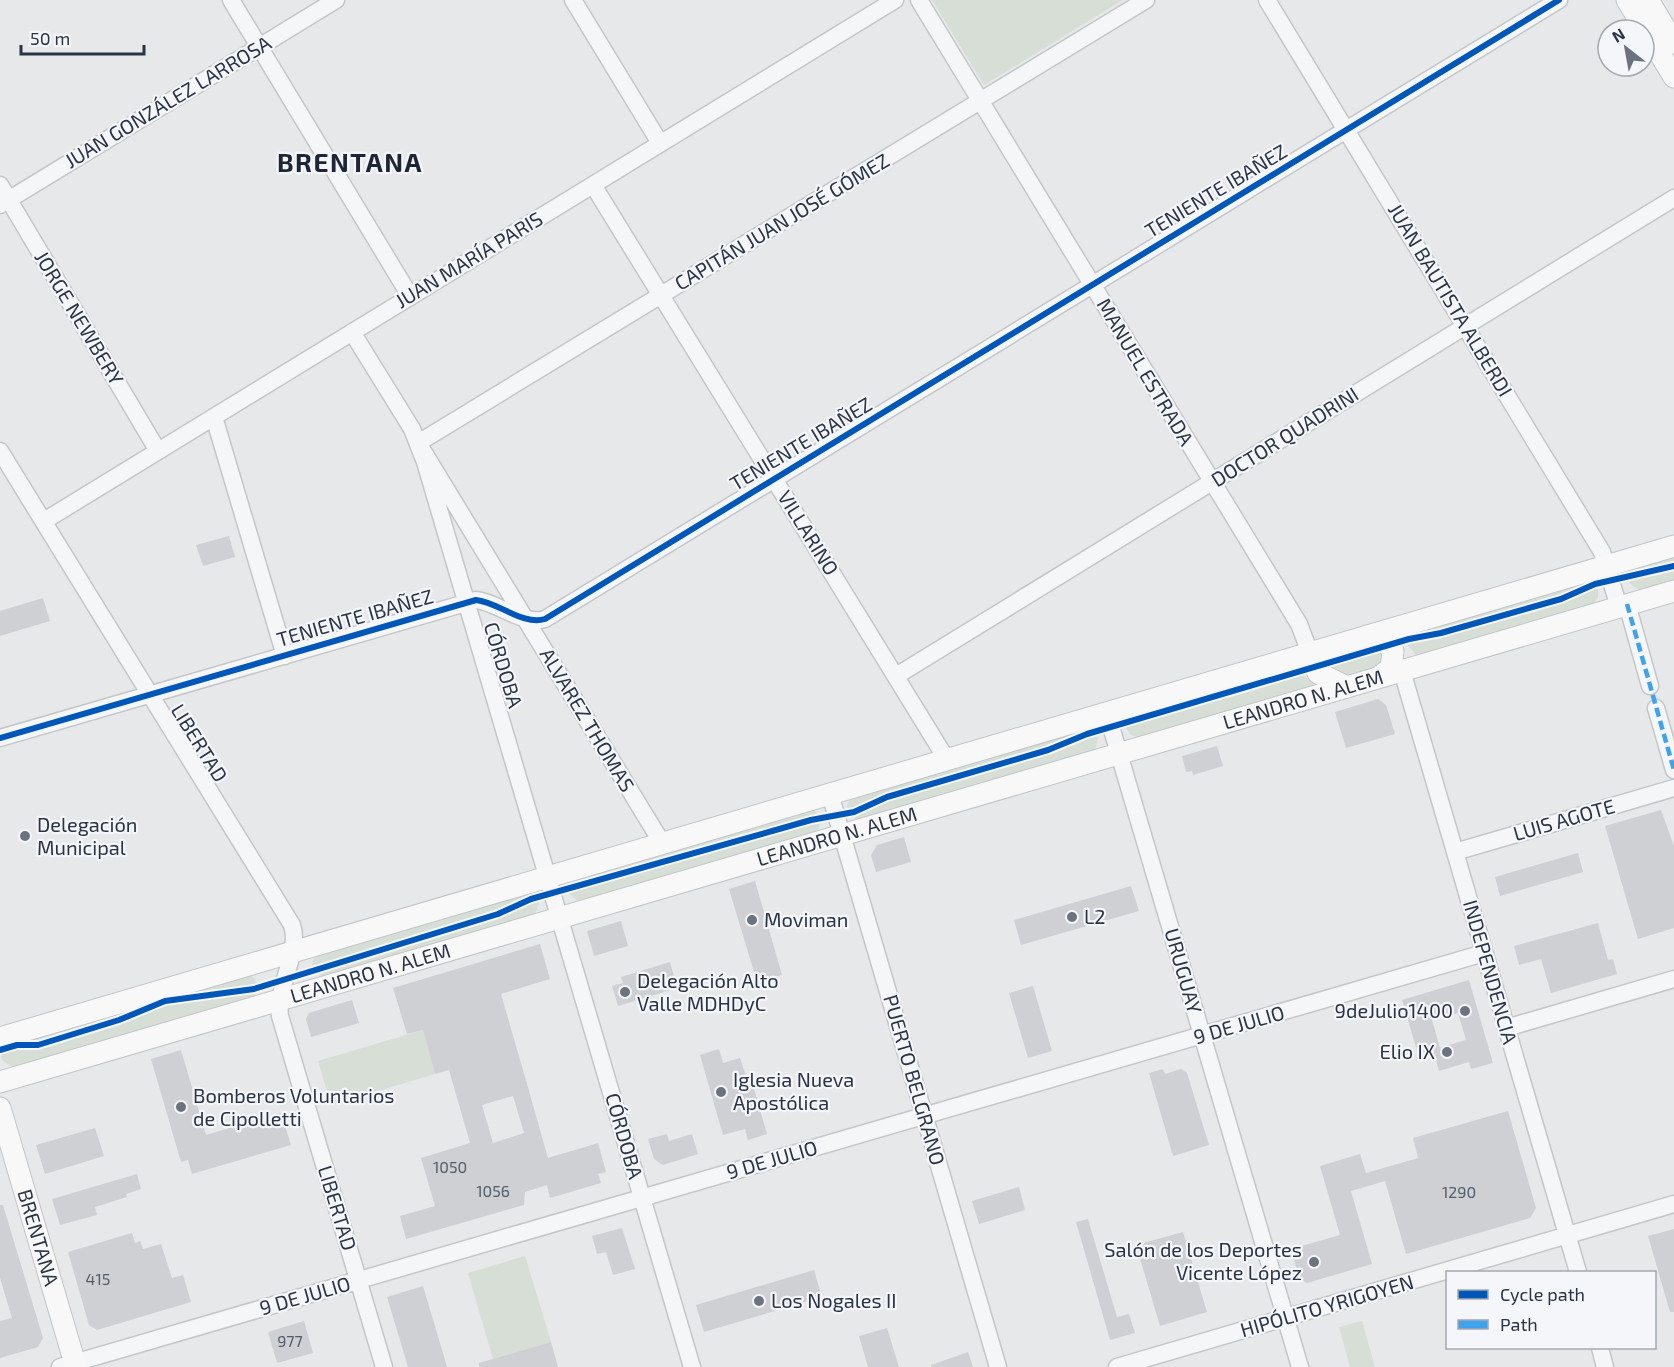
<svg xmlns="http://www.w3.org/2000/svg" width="1674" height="1367" font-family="'Exo 2',sans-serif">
  <rect width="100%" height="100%" fill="#e6e8ea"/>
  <path fill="#d6ded6" d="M932 0H1123L984 85Z
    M1674 553V581C1660 585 1640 597 1629 582L1631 567Z
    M1590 580 1598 589V598L1593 604 1417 656 1405 642 1394 638Z
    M1373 645 1380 649 1383 656 1379 666 1346 678 1331 669 1334 657Z
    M1292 667 1318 686 1141 738 1131 735 1126 728 1130 715Z
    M1088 728 1098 738 1095 750 857 820 848 813 847 805 851 797Z
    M813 809 821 818 818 831 579 902 568 892 572 879Z
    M528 892 539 902 535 915 325 977C311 974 309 963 317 953Z
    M251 975C259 983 260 992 250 999L14 1068 2 1060 1 1052 6 1045Z
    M423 1030 435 1074 331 1105 318 1061Z
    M525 1256 551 1342 493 1359 468 1273Z
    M1362 1321 1375 1367H1350L1339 1327Z"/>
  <path fill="#ced0d3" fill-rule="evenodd" d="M229 536 235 557 203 566 196 545Z
    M43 598 50 621 0 636V611Z
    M1378 699 1386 705 1395 734 1346 748 1335 712Z
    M1217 746 1223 766 1193 775 1192 771 1186 772 1182 756Z
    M1661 810 1674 846V928L1638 939 1605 826Z
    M904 837 911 862 876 872 871 855 877 845Z
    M1578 853 1583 872 1500 896 1495 877Z
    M755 881 782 975 757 982 729 889Z
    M1131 886 1139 911 1021 945 1014 920Z
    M621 921 628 946 594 956 587 931Z
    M1598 923 1608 960 1613 959 1617 974 1551 993 1541 959 1519 965 1514 946Z
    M540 944 550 979 501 994 525 1077 548 1158 598 1143 606 1172 598 1174 601 1183 550 1198 547 1185 525 1192 524 1205 406 1239 400 1216 435 1206 421 1158 470 1143 449 1070 435 1074 423 1030 407 1034 393 988ZM513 1096 524 1133 493 1143 482 1105Z
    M670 962 677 988 618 1006 612 986 623 983 621 977Z
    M1469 980 1493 1063 1471 1069 1469 1062 1439 1071 1433 1050 1418 1054 1402 1000ZM1458 1013 1466 1040 1435 1049 1440 1048 1432 1020Z
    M1033 986 1052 1051 1028 1058 1009 993Z
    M352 1000 359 1023 311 1037 306 1019 309 1013Z
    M719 1049 723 1063 740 1058 746 1076 750 1075 767 1134 748 1140 745 1129 723 1135 700 1055Z
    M181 1050 206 1135 281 1113 291 1145 192 1174 188 1160 181 1162 151 1059Z
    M1163 1069 1165 1074 1181 1069 1187 1073 1209 1145 1173 1156 1149 1073Z
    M1508 1111 1536 1208 1530 1218 1406 1254 1385 1181 1351 1191 1372 1264 1307 1283 1299 1278 1291 1249 1340 1235 1320 1166 1360 1154 1366 1173 1418 1158 1413 1138Z
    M95 1128 104 1156 45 1174 36 1145Z
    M667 1134 669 1141 692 1134 698 1154 663 1165 654 1159 648 1139Z
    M137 1174 141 1189 126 1194 127 1197 95 1207 97 1215 60 1225 52 1199Z
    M1019 1187 1025 1210 979 1224 972 1201Z
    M0 1205H3L43 1338 38 1347 0 1358V1321L12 1318 0 1278Z
    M1088 1219 1117 1317 1129 1314 1135 1333 1110 1340 1076 1222Z
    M622 1228 635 1269 613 1275 606 1252 597 1254 592 1236Z
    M1674 1229V1312H1670L1648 1236Z
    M1183 1232 1207 1312 1160 1326 1136 1245Z
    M132 1233 135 1243 140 1241 143 1249 161 1244 172 1278 183 1275 191 1302 97 1330 89 1325 68 1252Z
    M814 1270 822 1297 704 1332 696 1305Z
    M423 1286 432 1316 447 1367H408L387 1297Z
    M304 1321 313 1353 277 1363 268 1332Z
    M887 1328 899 1367H868L859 1336Z
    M551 1342 558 1367H479V1363Z
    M968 1352 973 1367H931V1365Z"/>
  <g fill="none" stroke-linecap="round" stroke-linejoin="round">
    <defs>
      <path id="minor" d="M231 0 410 296
        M573 0 660 143
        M919 0 1299 624 1310 653
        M1267 0 1602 552 1619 607
        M0 185 158 451
        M593 185 947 760
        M0 205 336 0
        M352 332 412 429 425 462 692 1367
        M214 417 285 656
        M0 451 292 925C301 951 276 986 280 1016L384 1367
        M44 521 895 0
        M1627 604 1650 686
        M1402 671 1578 1272
        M896 676 1674 198
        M1656 708 1674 770
        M1107 713 1300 1367
        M0 738 476 600C498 602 523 626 545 619L1559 0
        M830 794 998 1367
        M662 843 418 443 1146 0
        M1455 852 1674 788
        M1506 1028 1674 979
        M1600 1348 1605 1367
        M60 1367 1484 953
        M1117 1367 1674 1204"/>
      <g id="major">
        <path d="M1627 0 1674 77"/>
        <path d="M1648 0 1674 43"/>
        <path d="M1367 636 1383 638 1393 651 1391 668 1379 677"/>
        <path d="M1310 653 1318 673 1347 687"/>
        <path d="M0 1038 1674 546"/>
        <path id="s1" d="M0 1082 1674 591"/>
        <path id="s2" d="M0 1108 76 1367"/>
      </g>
    </defs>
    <use href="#minor" stroke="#c4c6c8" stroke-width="19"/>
    <use href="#major" stroke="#c2c5c8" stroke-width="23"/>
    <use href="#minor" stroke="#f5f6f7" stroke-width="16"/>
    <use href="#major" stroke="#f8f8f8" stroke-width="21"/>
    <path stroke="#3ea3ec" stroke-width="4.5" stroke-dasharray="9 4.5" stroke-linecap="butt" d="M1627 604 1674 770"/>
    <defs>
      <path id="cycleway" d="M0 738 476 600C498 602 523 626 545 619L1559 0
        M0 1050 17 1045H38L119 1020 165 1001 254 989 498 914 531 899 811 820 854 812 887 797 1048 750 1087 734 1409 639 1441 633 1561 599 1595 584 1674 566"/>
    </defs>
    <use href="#cycleway" stroke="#f4f6f9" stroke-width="10"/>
    <use href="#cycleway" stroke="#0057b8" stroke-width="6"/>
  </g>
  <g fill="#6c737f" stroke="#f4f6f9" stroke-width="2">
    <circle cx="25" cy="836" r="6"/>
    <circle cx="1072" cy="917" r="6"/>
    <circle cx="752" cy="920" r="6"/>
    <circle cx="625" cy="992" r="6"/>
    <circle cx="1465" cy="1011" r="6"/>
    <circle cx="1447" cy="1052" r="6"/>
    <circle cx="721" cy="1092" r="6"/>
    <circle cx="181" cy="1107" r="6"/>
    <circle cx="1314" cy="1262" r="6"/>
    <circle cx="759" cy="1301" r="6"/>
  </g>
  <g text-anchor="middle" stroke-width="4.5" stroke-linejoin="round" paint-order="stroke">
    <g font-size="16" fill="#545c69">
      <text x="450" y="1173">1050</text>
      <text x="493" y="1197">1056</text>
      <text x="1459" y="1198">1290</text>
      <text x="98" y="1285">415</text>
      <text x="290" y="1347">977</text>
    </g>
    <g font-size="20" fill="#2b3445" stroke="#f4f6f9">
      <text transform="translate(168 102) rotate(-31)" y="7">JUAN GONZÁLEZ LARROSA</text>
      <text transform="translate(1216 191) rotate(-31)" y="7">TENIENTE IBAÑEZ</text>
      <text transform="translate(782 222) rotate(-31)" y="7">CAPITÁN JUAN JOSÉ GÓMEZ</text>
      <text transform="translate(469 260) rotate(-31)" y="7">JUAN MARÍA PARIS</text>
      <text transform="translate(1450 300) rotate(59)" y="7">JUAN BAUTISTA ALBERDI</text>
      <text transform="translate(79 318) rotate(59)" y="7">JORGE NEWBERY</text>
      <text transform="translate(1145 372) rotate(59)" y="7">MANUEL ESTRADA</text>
      <text transform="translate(1285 437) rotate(-32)" y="7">DOCTOR QUADRINI</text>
      <text transform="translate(801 444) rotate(-31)" y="7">TENIENTE IBAÑEZ</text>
      <text transform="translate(808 533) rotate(58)" y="7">VILLARINO</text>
      <text transform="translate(355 618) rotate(-16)" y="7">TENIENTE IBAÑEZ</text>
      <text transform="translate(503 665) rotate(73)" y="7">CÓRDOBA</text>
      <text dy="7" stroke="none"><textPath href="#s1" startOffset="1358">LEANDRO N. ALEM</textPath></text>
      <text transform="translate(587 720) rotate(59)" y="7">ALVAREZ THOMAS</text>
      <text transform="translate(199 743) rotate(58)" y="7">LIBERTAD</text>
      <text transform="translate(1564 820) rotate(-16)" y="7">LUIS AGOTE</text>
      <text dy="7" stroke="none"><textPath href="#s1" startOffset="872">LEANDRO N. ALEM</textPath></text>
      <text transform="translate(1183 971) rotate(74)" y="7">URUGUAY</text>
      <text transform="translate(1490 972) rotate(74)" y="7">INDEPENDENCIA</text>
      <text dy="7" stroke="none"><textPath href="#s1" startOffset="386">LEANDRO N. ALEM</textPath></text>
      <text transform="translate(1239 1025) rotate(-16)" y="7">9 DE JULIO</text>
      <text transform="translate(914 1080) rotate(74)" y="7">PUERTO BELGRANO</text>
      <text transform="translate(624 1136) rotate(74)" y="7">CÓRDOBA</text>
      <text transform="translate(772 1160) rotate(-16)" y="7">9 DE JULIO</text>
      <text transform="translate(337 1208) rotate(73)" y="7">LIBERTAD</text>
      <text dy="7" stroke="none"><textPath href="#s2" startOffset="135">BRENTANA</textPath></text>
      <text transform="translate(305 1296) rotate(-16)" y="7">9 DE JULIO</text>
      <text transform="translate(1327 1306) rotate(-16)" y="7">HIPÓLITO YRIGOYEN</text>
    </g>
    <g font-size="20" fill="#2b3445" stroke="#f4f6f9" text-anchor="start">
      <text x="37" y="832">Delegación<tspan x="37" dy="23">Municipal</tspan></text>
      <text x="1084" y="924">L2</text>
      <text x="764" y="927">Moviman</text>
      <text x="637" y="988">Delegación Alto<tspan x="637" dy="23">Valle MDHDyC</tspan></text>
      <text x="1453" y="1018" text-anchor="end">9deJulio1400</text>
      <text x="1435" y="1059" text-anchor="end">Elio IX</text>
      <text x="733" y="1087">Iglesia Nueva<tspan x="733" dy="23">Apostólica</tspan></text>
      <text x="193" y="1103">Bomberos Voluntarios<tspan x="193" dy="23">de Cipolletti</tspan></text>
      <text x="1302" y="1257" text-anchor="end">Salón de los Deportes<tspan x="1302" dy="23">Vicente López</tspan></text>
      <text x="771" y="1308">Los Nogales II</text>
    </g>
    <g font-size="26" font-weight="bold" letter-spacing="1.5" fill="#1d2536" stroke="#f4f6f9">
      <text x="350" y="172">BRENTANA</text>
    </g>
  </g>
  <rect x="1446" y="1271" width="210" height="78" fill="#f4f6f9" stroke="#a4a8b1" stroke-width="1.5"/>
  <rect x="1458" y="1290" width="30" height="9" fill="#0057b8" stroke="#a4a8b1" stroke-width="1.5"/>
  <text x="1500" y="1301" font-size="18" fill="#2b3445">Cycle path</text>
  <rect x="1458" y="1320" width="30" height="9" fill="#3ea3ec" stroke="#a4a8b1" stroke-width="1.5"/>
  <text x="1500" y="1331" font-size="18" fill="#2b3445">Path</text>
  <g transform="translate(1626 48) rotate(329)"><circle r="28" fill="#f4f6f9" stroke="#a4a8b1" stroke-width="1.5"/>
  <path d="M0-4.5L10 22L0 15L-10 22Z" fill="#6c737f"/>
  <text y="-9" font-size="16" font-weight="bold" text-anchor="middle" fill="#2b3445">N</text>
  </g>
  <path d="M21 45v9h123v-9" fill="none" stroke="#2b3445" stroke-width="3"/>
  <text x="30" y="45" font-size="18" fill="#2b3445" stroke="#f4f6f9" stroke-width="4.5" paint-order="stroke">50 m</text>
</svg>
